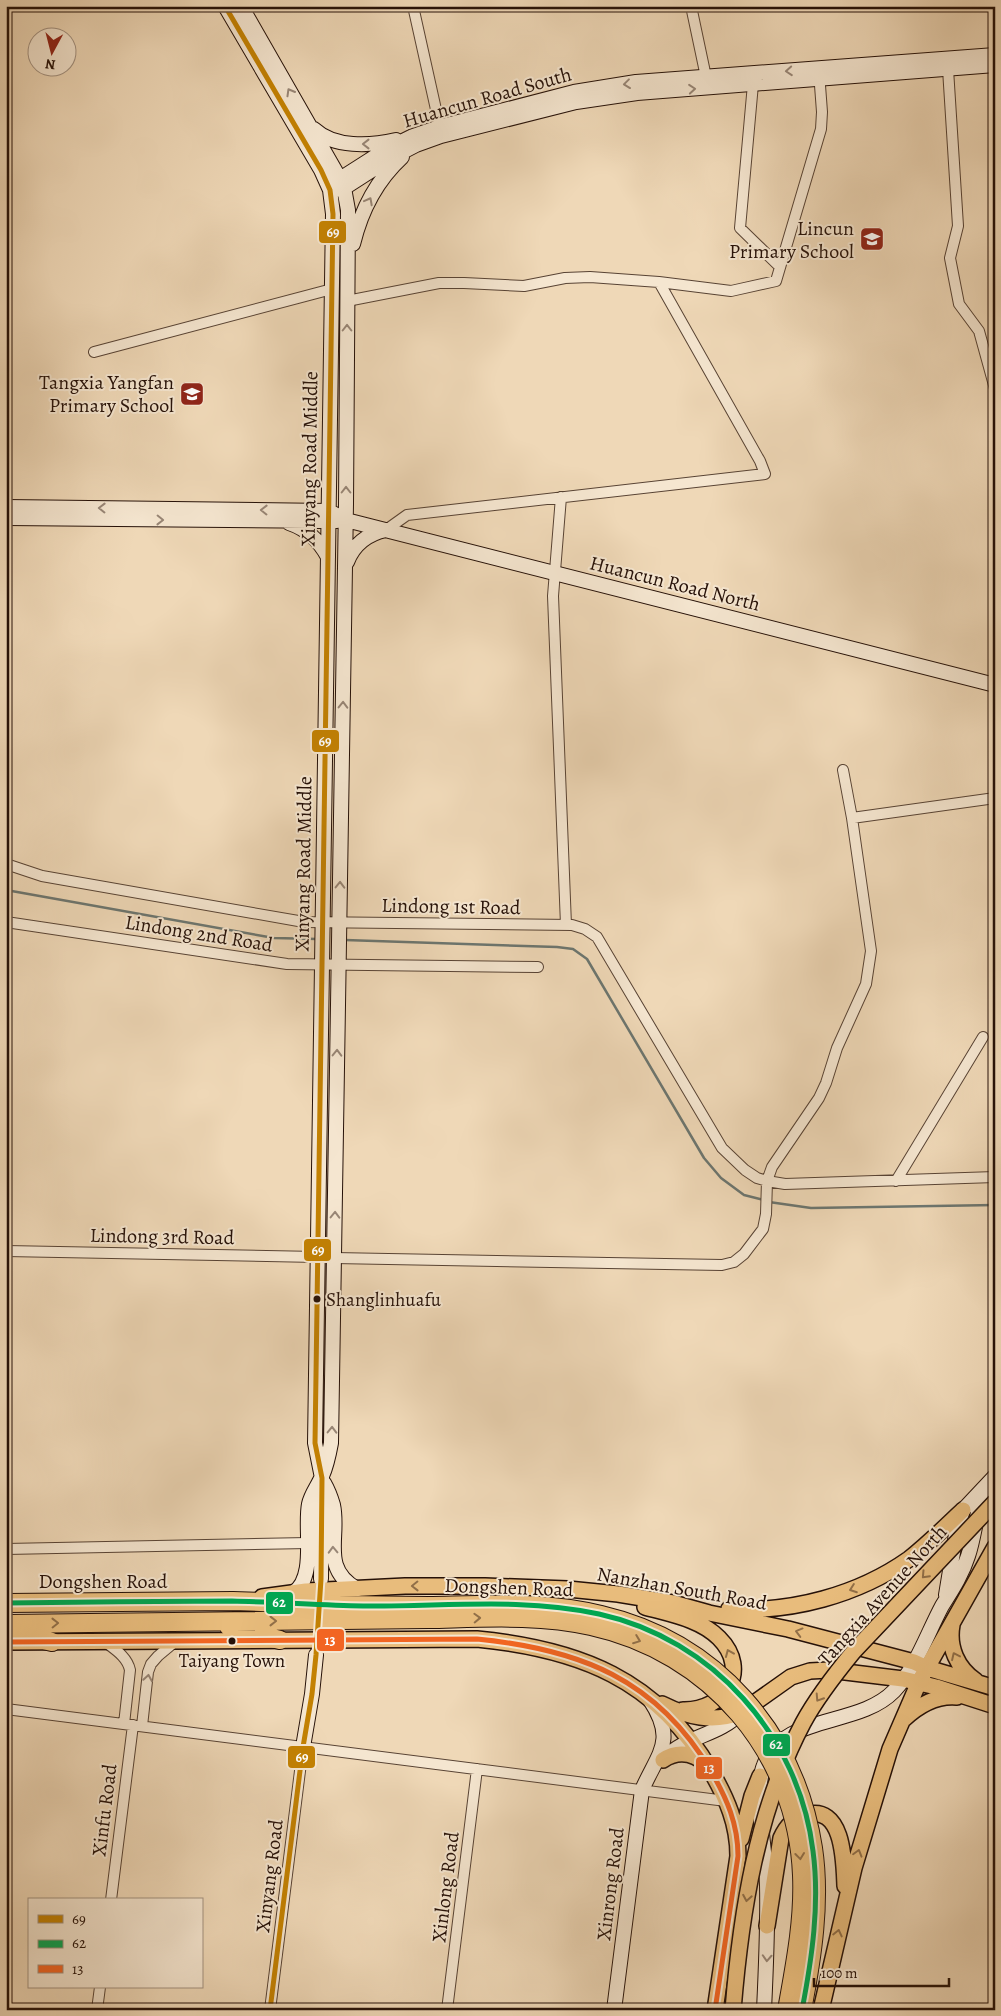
<svg xmlns="http://www.w3.org/2000/svg" width="1001" height="2016" font-family="Alegreya,serif">
  <rect width="100%" height="100%" fill="#efd8b7"/>
  <filter id="stains"><feTurbulence type="fractalNoise" baseFrequency=".004" numOctaves="4"/><feColorMatrix values="0 0 0 0 .2 0 0 0 0 .09 0 0 0 0 .02 0 0 0 .5 -.17"/></filter>
  <radialGradient id="worn" r=".72"><stop offset=".6" stop-color="#630" stop-opacity="0"/><stop offset="1" stop-color="#630" stop-opacity=".3"/></radialGradient>
  <g fill="none" stroke-linecap="round" stroke-linejoin="round">
    <path stroke="#6c7670" stroke-width="2.5" d="M6 890 274 938 317 939
      M345 940 557 947 573 949 587 959 704 1158 721 1178 744 1195 764 1200
      M769 1202 811 1208 995 1205"/>
    <defs>
      <path id="street" d="M413 6 441 132
        M691 6 706 77
        M948 69 958 226 950 258 959 304 979 331 995 389
        M753 84 740 228 780 267
        M347 301 439 283H464L524 286 565 278 590 277 659 282 731 291 776 281 821 129 822 112 819 72
        M94 352 332 289
        M561 497 553 596 566 925
        M386 530 407 515 765 474 760 461 659 282
        M852 818 995 798
        M6 864 42 876 304 922 572 925 585 929 597 937 722 1148 745 1170 757 1178 767 1181 785 1184 995 1177
        M6 922 287 964 538 967
        M896 1181 983 1037
        M6 1251 317 1257
        M334 1258 722 1265 734 1262 744 1254 763 1229 766 1214 767 1181 772 1167 819 1098 826 1083 837 1048 866 984 871 951 852 818 843 770
        M6 1549 308 1543
        M104 1641C114 1649 127 1656 130 1670L124 1724
        M6 1709 726 1801
        M142 1726 148 1672 151 1664 158 1656 176 1641
        M111 1900 133 1725
        M97 2010 100 1987
        M270 2010 303 1747
        M447 2010 477 1769"/>
      <path id="secondary" d="M225 6 321 170 330 190 333 214 315 1443 322 1478 321 1579
        M241 6 340 179 344 188 348 210 346 504 331 1443C329 1454 327 1465 322 1476 318 1486 311 1494 309 1504 304 1528 317 1578 293 1593
        M314 129C334 148 370 146 396 140
        M335 184 340 179 387 149 413 136 439 127 574 92 636 82 995 55
        M335 190 344 188 389 159 416 145 441 136 576 102 637 93 995 65
        M353 244C361 211 377 180 402 157
        M6 507 329 511 346 520 995 685
        M6 518 337 521
        M289 523C307 529 319 540 328 557
        M347 562C354 544 367 534 386 530
        M324 1483C328 1490 331 1498 333 1505 340 1537 320 1568 357 1589
        M946 1595 957 1528 963 1510 995 1476
        M303 1747 312 1694 316 1655
        M666 1757C686 1736 720 1735 740 1713
        M614 2010 642 1790C658 1753 677 1741 650 1700
        M764 2010C766 1968 768 1927 767 1885 766 1854 753 1792 764 1765 783 1713 858 1728 894 1691 916 1668 927 1634 942 1606 952 1590 962 1575 968 1556 976 1532 976 1507 988 1484"/>
      <path id="primary" d="M262 1597 306 1591 405 1586H485L568 1589 618 1594 673 1603 709 1613 788 1629 914 1662 927 1668 995 1688
        M645 1607C670 1614 700 1619 719 1638 751 1670 725 1711 683 1710
        M729 1609C791 1613 858 1595 909 1559 928 1544 945 1527 963 1510
        M952 1625C948 1647 957 1668 976 1681
        M6 1642 477 1639C579 1649 657 1679 711 1771 727 1799 738 1824 738 1856L715 2010
        M662 1704C688 1717 712 1723 740 1713L791 1677 810 1671 829 1670 903 1679 936 1687 995 1706
        M904 1719C919 1705 936 1695 957 1697
        M663 1760C678 1750 694 1753 707 1765
        M741 1839 752 1796 760 1776
        M767 1926 781 1838C786 1827 794 1818 806 1815 844 1804 844 1863 845 1886
        M821 2010 854 1868 890 1749 919 1682 995 1547"/>
      <path id="highway" d="M6 1603 233 1601 340 1605 428 1606
        M6 1624 428 1619
        M229 1627 280 1640
        M6 1631 52 1642"/>
    </defs>
    <use href="#street" stroke="#584334" stroke-width="12"/>
    <use href="#secondary" stroke="#261108" stroke-width="16"/>
    <use href="#primary" stroke="#261108" stroke-width="18"/>
    <use href="#highway" stroke="#261108" stroke-width="20"/>
    <use href="#street" stroke="#f5e6d0" stroke-width="10"/>
    <use href="#secondary" stroke="#f5e6d0" stroke-width="14"/>
    <use href="#primary" stroke="#e8bc7c" stroke-width="15"/>
    <use href="#highway" stroke="#e8bc7c" stroke-width="18"/>
    <defs>
      <path id="primary-bridge" d="M733 2010C741 1912 757 1810 803 1723 817 1697 836 1673 854 1651L995 1502"/>
      <path id="highway-bridge" d="M428 1606C486 1605 544 1601 601 1615 716 1642 795 1733 813 1848 821 1901 812 1958 802 2010
        M428 1619C482 1618 538 1614 591 1626 710 1652 797 1752 802 1875 804 1920 795 1965 787 2010"/>
    </defs>
    <use href="#primary-bridge" stroke="#261108" stroke-width="18" stroke-linecap="butt"/>
    <use href="#highway-bridge" stroke="#261108" stroke-width="20" stroke-linecap="butt"/>
    <use href="#primary-bridge" stroke="#e8bc7c" stroke-width="15"/>
    <use href="#highway-bridge" stroke="#e8bc7c" stroke-width="18"/>
    <defs>
      <path id="bus-1" d="M225 6 321 170 330 190 333 214 315 1443 322 1478 321 1579 316 1655 312 1694 303 1747 270 2010"/>
      <path id="bus-2" d="M6 1603C81 1602 157 1601 232 1601 276 1602 319 1605 363 1606 442 1607 522 1597 599 1614 713 1639 799 1736 813 1851 820 1904 812 1958 802 2010"/>
      <path id="bus-3" d="M6 1642 477 1639C579 1649 657 1679 711 1771 727 1799 738 1824 738 1856L715 2010"/>
    </defs>
    <use href="#bus-1" stroke="#f5e6d0" stroke-width="9"/>
    <use href="#bus-2" stroke="#f5e6d0" stroke-width="9"/>
    <use href="#bus-3" stroke="#f5e6d0" stroke-width="9"/>
    <use href="#bus-1" stroke="#c38102" stroke-width="5"/>
    <use href="#bus-2" stroke="#00a651" stroke-width="5"/>
    <use href="#bus-3" stroke="#f26522" stroke-width="5"/>
  </g>
  <defs><path id="oneway-chevron" d="M-2-3.5L2.5 0L-2 3.5" fill="none" stroke-width="1.6" stroke-linecap="round" stroke-linejoin="round" transform="scale(1.25)"/></defs>
  <g stroke="#988676">
    <use href="#oneway-chevron" transform="translate(789 71) rotate(176)"/>
    <use href="#oneway-chevron" transform="translate(627 84) rotate(173)"/>
    <use href="#oneway-chevron" transform="translate(692 89) rotate(-5)"/>
    <use href="#oneway-chevron" transform="translate(290 92) rotate(-120)"/>
    <use href="#oneway-chevron" transform="translate(366 144) rotate(-180)"/>
    <use href="#oneway-chevron" transform="translate(369 201) rotate(-62)"/>
    <use href="#oneway-chevron" transform="translate(347 328) rotate(-90)"/>
    <use href="#oneway-chevron" transform="translate(346 490) rotate(-90)"/>
    <use href="#oneway-chevron" transform="translate(102 508) rotate(-179)"/>
    <use href="#oneway-chevron" transform="translate(264 510) rotate(-179)"/>
    <use href="#oneway-chevron" transform="translate(160 520) rotate(1)"/>
    <use href="#oneway-chevron" transform="translate(343 705) rotate(-89)"/>
    <use href="#oneway-chevron" transform="translate(340 885) rotate(-89)"/>
    <use href="#oneway-chevron" transform="translate(337 1053) rotate(-89)"/>
    <use href="#oneway-chevron" transform="translate(335 1215) rotate(-89)"/>
    <use href="#oneway-chevron" transform="translate(332 1430) rotate(-89)"/>
    <use href="#oneway-chevron" transform="translate(333 1550) rotate(-92)"/>
    <use href="#oneway-chevron" transform="translate(148 1678) rotate(-81)"/>
    <use href="#oneway-chevron" transform="translate(767 1958) rotate(93)"/>
  </g>
  <g stroke="#916f48">
    <use href="#oneway-chevron" transform="translate(925 1575) rotate(133)"/>
    <use href="#oneway-chevron" transform="translate(415 1586) rotate(179)"/>
    <use href="#oneway-chevron" transform="translate(853 1589) rotate(160)"/>
    <use href="#oneway-chevron" transform="translate(477 1618) rotate(-2)"/>
    <use href="#oneway-chevron" transform="translate(273 1621)"/>
    <use href="#oneway-chevron" transform="translate(55 1623) rotate(-1)"/>
    <use href="#oneway-chevron" transform="translate(799 1632) rotate(-165)"/>
    <use href="#oneway-chevron" transform="translate(637 1640) rotate(21)"/>
    <use href="#oneway-chevron" transform="translate(729 1653) rotate(-113)"/>
    <use href="#oneway-chevron" transform="translate(955 1656) rotate(-115)"/>
    <use href="#oneway-chevron" transform="translate(819 1698) rotate(123)"/>
    <use href="#oneway-chevron" transform="translate(858 1853) rotate(-74)"/>
    <use href="#oneway-chevron" transform="translate(800 1856) rotate(83)"/>
    <use href="#oneway-chevron" transform="translate(747 1898) rotate(100)"/>
    <use href="#oneway-chevron" transform="translate(838 1933) rotate(-77)"/>
  </g>
  <defs>
    <symbol id="school-square" viewBox="-11 -11 22 22"><rect x="-9" y="-9" width="18" height="18" rx="4" fill="#8f2418" stroke="#f5e6d0"/><path d="M0-5L7-2L0 1L-7-2ZM-4 1L0 2.5L4 1V4Q0 6-4 4Z" fill="#fff"/></symbol>
  </defs>
  <g fill-rule="evenodd">
    <use href="#school-square" x="858" y="225" width="28" height="28"/>
    <use href="#school-square" x="178" y="380" width="28" height="28"/>
  </g>
  <g fill="#261108" stroke="#f5e6d0" stroke-width="2">
    <circle cx="317" cy="1299" r="4.5"/>
    <circle cx="232" cy="1641" r="4.5"/>
  </g>
  <g text-anchor="middle" stroke-width="4" stroke-linejoin="round" paint-order="stroke">
    <g font-size="19" fill="#261108" stroke="#f5e6d0" text-anchor="start">
      <text x="326" y="1306">Shanglinhuafu</text>
      <text x="232" y="1667" text-anchor="middle">Taiyang Town</text>
    </g>
    <g font-size="20" fill="#261108" stroke="#f5e6d0">
      <text transform="translate(487 97) rotate(-16)" y="7">Huancun Road South</text>
      <text transform="translate(309 459) rotate(-89)" y="7">Xinyang Road Middle</text>
      <text transform="translate(675 583) rotate(14)" y="7">Huancun Road North</text>
      <text transform="translate(303 864) rotate(-89)" y="7">Xinyang Road Middle</text>
      <text transform="translate(451 906) rotate(1)" y="7">Lindong 1st Road</text>
      <text transform="translate(199 933) rotate(9)" y="7">Lindong 2nd Road</text>
      <text transform="translate(162 1236) rotate(1)" y="7">Lindong 3rd Road</text>
      <text x="103" y="1588">Dongshen Road</text>
      <text transform="translate(509 1587) rotate(2)" y="7">Dongshen Road</text>
      <text transform="translate(682 1588) rotate(10)" y="7">Nanzhan South Road</text>
      <text transform="translate(882 1595) rotate(-48)" y="7">Tangxia Avenue North</text>
      <text transform="translate(104 1810) rotate(-83)" y="7">Xinfu Road</text>
      <text transform="translate(269 1876) rotate(-83)" y="7">Xinyang Road</text>
      <text transform="translate(610 1884) rotate(-83)" y="7">Xinrong Road</text>
      <text transform="translate(445 1887) rotate(-83)" y="7">Xinlong Road</text>
    </g>
    <g font-size="20" fill="#261108" stroke="#f5e6d0" text-anchor="end">
      <text x="854" y="235">Lincun<tspan x="854" dy="23">Primary School</tspan></text>
      <text x="174" y="389">Tangxia Yangfan<tspan x="174" dy="23">Primary School</tspan></text>
    </g>
  </g>
  <g stroke="#f5e6d0" stroke-width="2">
    <rect x="318" y="220" width="29" height="24" rx="5" fill="#c38102"/>
    <rect x="311" y="729" width="29" height="24" rx="5" fill="#c38102"/>
    <rect x="303" y="1238" width="29" height="24" rx="5" fill="#c38102"/>
    <rect x="265" y="1591" width="29" height="24" rx="5" fill="#00a651"/>
    <rect x="316" y="1628" width="29" height="24" rx="5" fill="#f26522"/>
    <rect x="762" y="1733" width="29" height="24" rx="5" fill="#00a651"/>
    <rect x="287" y="1745" width="29" height="24" rx="5" fill="#c38102"/>
    <rect x="695" y="1756" width="28" height="24" rx="5" fill="#f26522"/>
  </g>
  <g font-size="14" text-anchor="middle" font-weight="bold" fill="#fff">
    <text x="333" y="237">69</text>
    <text x="325" y="746">69</text>
    <text x="318" y="1255">69</text>
    <text x="279" y="1607">62</text>
    <text x="330" y="1645">13</text>
    <text x="776" y="1749">62</text>
    <text x="302" y="1762">69</text>
    <text x="709" y="1773">13</text>
  </g>
  <rect width="1001" height="2016" fill="none" stroke="#efd8b7" stroke-width="25"/>
  <rect x="8" y="8" width="986" height="2001" fill="none" stroke="#261108" stroke-width="2.5"/>
  <rect x="12" y="12" width="976" height="1991" fill="none" stroke="#261108"/>
  <rect x="28" y="1898" width="175" height="90" fill="#f5e6d0" stroke="#a29180"/>
  <rect x="38" y="1915" width="25" height="8" fill="#c38102" stroke="#a29180"/>
  <text x="72" y="1924" font-size="15" fill="#261108">69</text>
  <rect x="38" y="1940" width="25" height="8" fill="#00a651" stroke="#a29180"/>
  <text x="72" y="1948" font-size="15" fill="#261108">62</text>
  <rect x="38" y="1965" width="25" height="8" fill="#f26522" stroke="#a29180"/>
  <text x="72" y="1974" font-size="15" fill="#261108">13</text>
  <g transform="translate(52 52) rotate(187)"><circle r="24" fill="#f5e6d0" stroke="#a29180"/>
  <path d="M0-4L9 19L0 12L-9 19Z" fill="#8f2418"/>
  <text y="-8" font-size="14" font-weight="bold" text-anchor="middle" fill="#261108">N</text>
  </g>
  <path d="M814 1978v8h135v-8" fill="none" stroke="#261108" stroke-width="2.5"/>
  <text x="821" y="1978" font-size="15" fill="#261108" stroke="#f5e6d0" stroke-width="4" paint-order="stroke">100 m</text>
  <rect width="100%" height="100%" filter="url(#stains)"/>
  <rect width="100%" height="100%" fill="url(#worn)"/>
</svg>
